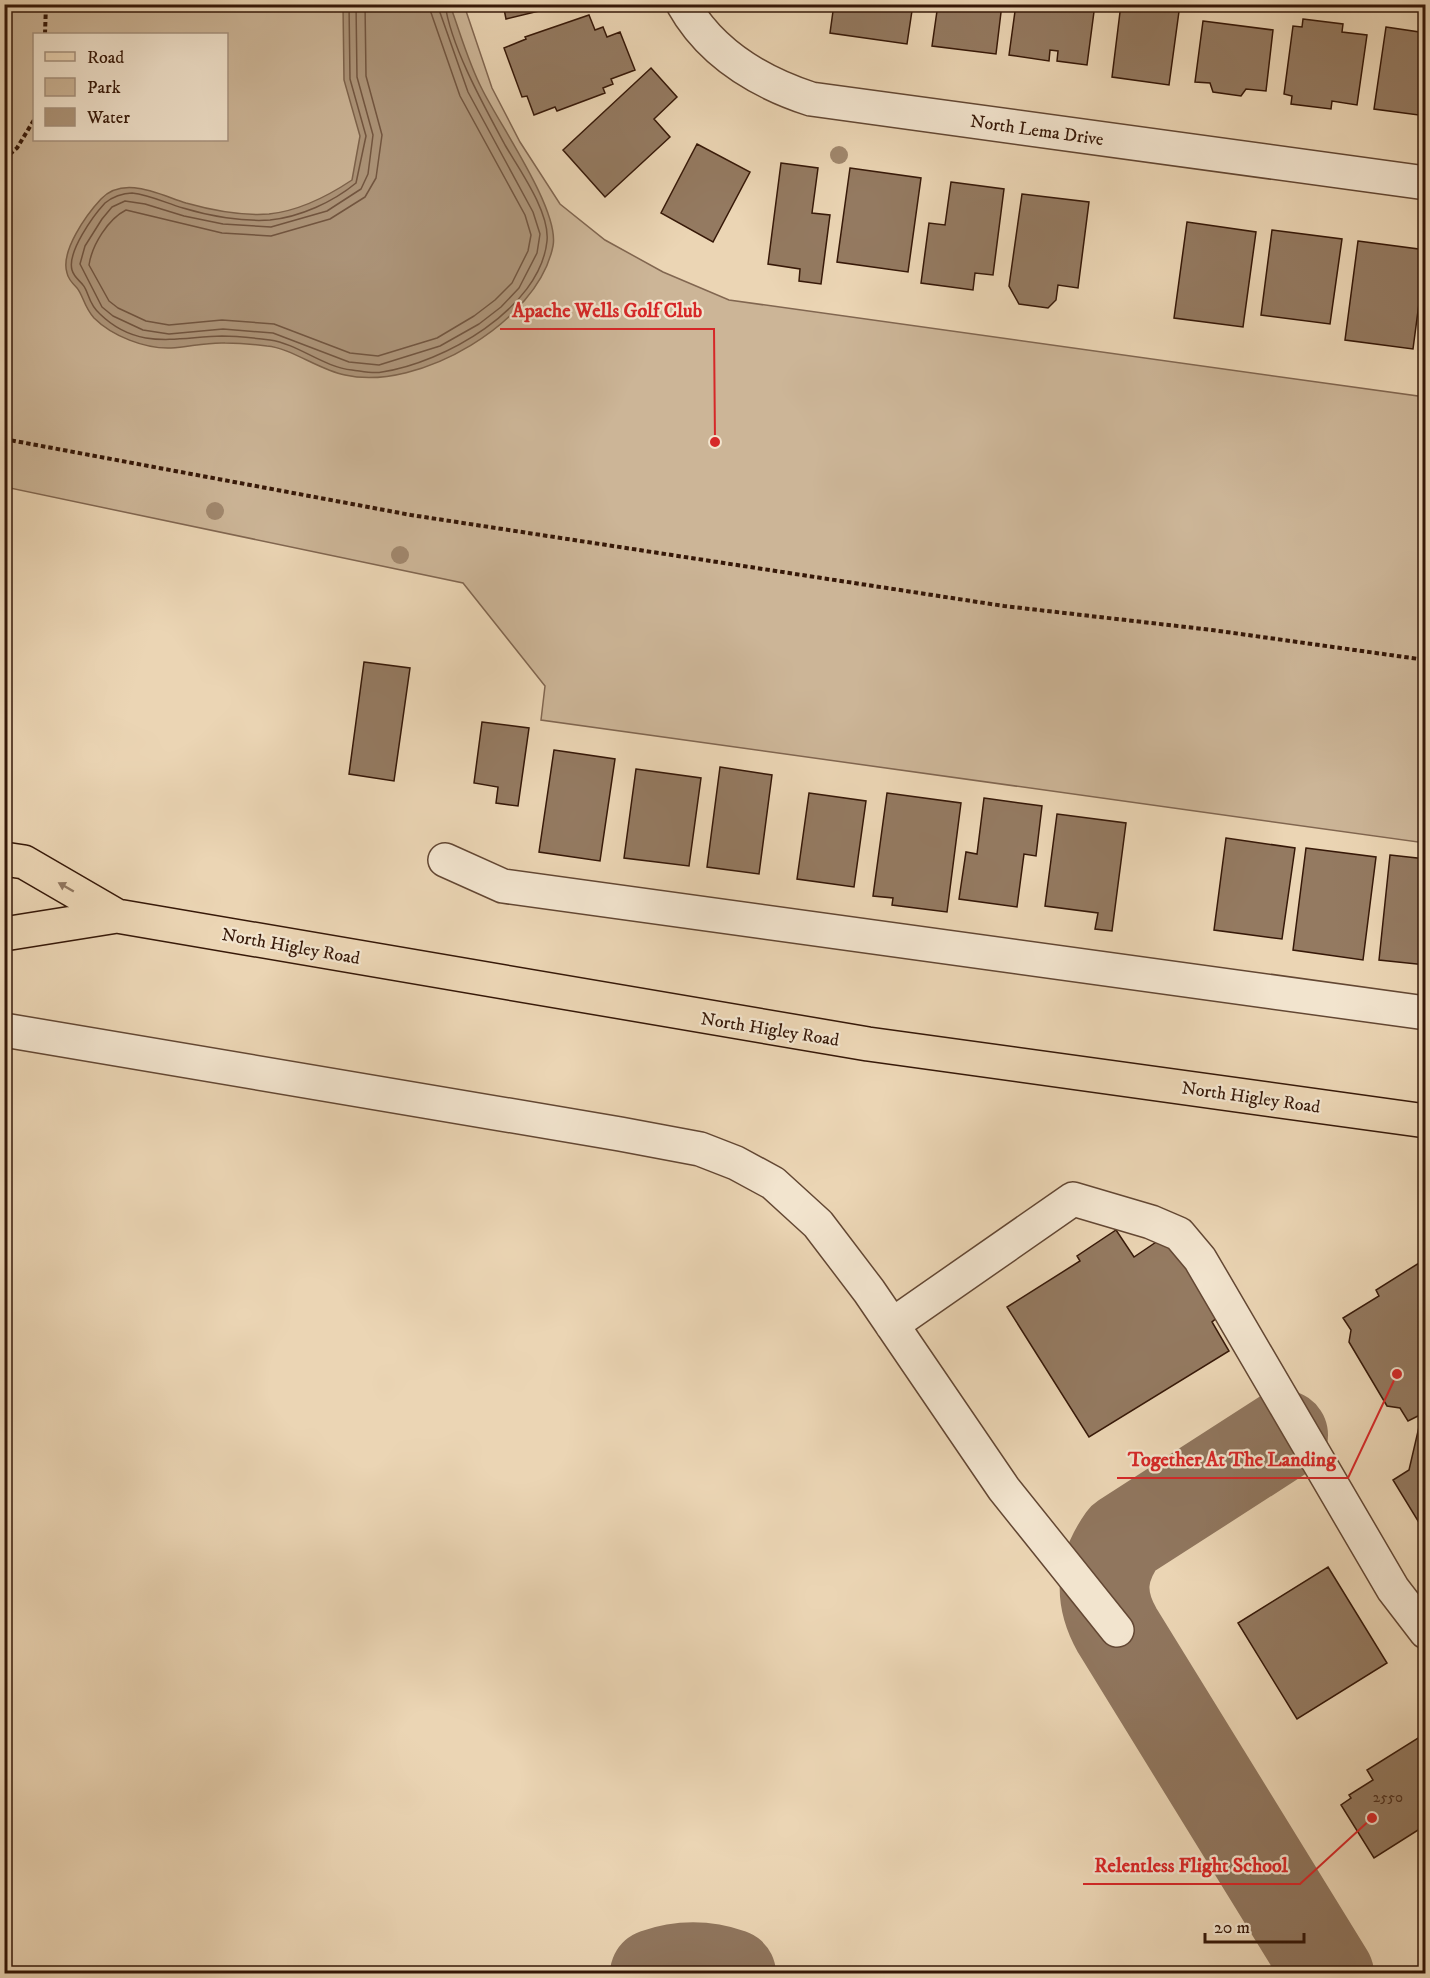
<svg xmlns="http://www.w3.org/2000/svg" width="1430" height="1978" font-family="'IM FELL DW Pica',serif">
  <rect width="100%" height="100%" fill="#ebd5b4"/>
  <filter id="stains"><feTurbulence type="fractalNoise" baseFrequency=".00333" numOctaves="4"/><feColorMatrix values="0 0 0 0 .2 0 0 0 0 .09 0 0 0 0 .02 0 0 0 .5 -.17"/></filter>
  <radialGradient id="worn" r=".72"><stop offset=".6" stop-color="#630" stop-opacity="0"/><stop offset="1" stop-color="#630" stop-opacity=".3"/></radialGradient>
  <path fill="#ccb597" stroke="#816650" stroke-width="1.5" fill-rule="evenodd" d="M5 5H464L492 88 520 142 560 204 605 240 663 272 729 300 1425 397V843L541 720 545 686 463 583 5 487ZM34 34H226V140H34Z"/>
  <path fill="#ad957a" stroke="#7d634c" stroke-width="1.5" d="M343 5H450C460 32 468 62 482 89 499 124 560 210 553 246 538 322 418 392 345 375 319 370 291 348 267 346 253 344 239 343 225 343 207 342 189 347 171 348 145 349 112 336 94 318 84 307 83 295 77 288 73 284 68 279 67 273 60 251 87 214 101 199 124 175 160 195 186 203 211 210 243 216 269 214 298 211 328 196 352 180L360 136 344 80Z"/>
  <g fill="none" stroke-linecap="round" stroke-linejoin="round">
    <path stroke="#725641" stroke-width="1.5" d="M349 4 350 79 366 136 356 183C333 202 300 217 270 220 243 222 209 216 183 208 166 203 150 195 132 193 123 193 112 197 105 203 93 216 67 252 72 270 74 277 79 280 83 285 89 292 88 304 100 314 138 351 177 337 222 336 238 336 254 338 270 340 298 344 323 367 352 370 361 371 373 374 382 372 443 363 540 309 547 241 550 212 519 169 505 145 484 106 451 47 445 4
      M356 4 357 77 373 135 368 174 361 189 327 211 271 227 223 224 184 216 145 204 125 201 112 207 102 219 85 246 80 264 102 307 113 316 143 330 169 334 223 329 273 333 349 362 379 365 440 346 479 324 501 307 519 288 537 253 540 234 533 212 468 92 437 4
      M365 4 366 76 382 135 376 178 365 197 330 219 271 236 222 233 126 210C108 219 92 245 89 265L109 301 118 308 146 321 169 325 222 320 274 324 350 353 378 356 437 338 474 316 495 300 512 283 528 251 531 235 525 215 460 96 428 4"/>
    <path stroke="#90765e" stroke-width="90" d="M1283 1435 1123 1538C1101 1569 1098 1596 1117 1630L1329 1974
      M655 1974C681 1965 705 1965 731 1974"/>
  </g>
  <path fill="#947a61" stroke="#361808" stroke-width="1.5" d="M503 4H568L506 19Z
    M834 4H913L907 44 830 33Z
    M938 4H1002L996 54 932 46Z
    M1016 4H1095L1087 65 1057 61 1058 51 1050 50 1049 61 1009 55Z
    M1121 4H1180L1169 85 1112 77Z
    M589 15 595 30 603 27 607 37 620 32 635 70 611 79 613 84 603 88 605 93 557 111 555 107 534 115 527 96 522 97 504 48 526 39 525 37Z
    M1303 19 1343 24 1342 32 1367 35 1357 105 1332 101 1331 109 1291 104 1292 96 1284 94 1293 26 1302 27Z
    M1203 21 1273 30 1266 91 1246 89 1241 96 1213 92 1210 83 1195 82Z
    M1386 27 1426 33V116L1374 109Z
    M651 68 677 97 654 119 670 137 605 197 563 150Z
    M697 144 750 172 713 242 661 213Z
    M781 163 818 168 812 213 830 215 821 284 799 281 800 269 768 264Z
    M850 168 921 178 908 272 837 262Z
    M951 182 1004 189 993 275 975 273 973 290 921 283 929 223 945 225Z
    M1022 194 1089 202 1078 288 1058 285 1056 300 1048 308 1019 304 1009 286Z
    M1187 222 1256 232 1243 327 1174 318Z
    M1272 230 1342 239 1330 324 1261 315Z
    M1358 241 1426 250 1413 349 1345 340Z
    M364 662 410 668 394 781 349 774Z
    M482 722 529 728 518 806 496 803 498 787 474 783Z
    M554 750 615 759 600 861 539 852Z
    M720 767 772 775 759 874 707 867Z
    M636 769 701 778 689 866 624 858Z
    M809 793 866 801 854 887 797 879Z
    M887 793 961 803 947 912 892 905 893 898 873 896Z
    M984 798 1042 806 1036 856 1024 854 1017 907 959 899 966 852 977 854Z
    M1057 814 1126 823 1112 931 1095 929 1098 913 1045 906Z
    M1226 838 1295 848 1282 939 1214 930Z
    M1306 848 1376 857 1363 960 1293 950Z
    M1390 855 1426 859V965L1379 960Z
    M1116 1230 1134 1257 1168 1234 1219 1316 1212 1322 1229 1351 1089 1437 1007 1307 1080 1261 1077 1256Z
    M1419 1263 1426 1274V1534L1393 1480 1409 1470 1422 1414 1408 1421 1400 1408 1387 1406 1349 1342 1351 1330 1343 1318 1379 1296 1376 1290Z
    M1328 1567 1387 1663 1297 1719 1238 1623Z
    M1426 1733V1825L1374 1858 1341 1805 1351 1798 1349 1795 1373 1780 1367 1770Z"/>
  <g fill="none" stroke-linecap="round" stroke-linejoin="round">
    <defs>
      <path id="minor" d="M683 4C711 54 759 82 811 99L1426 183
        M445 860 503 886 1426 1013
        M4 1030 620 1134 700 1149 736 1163 773 1183 818 1224 869 1291 1004 1489 1117 1630
        M892 1325 1073 1199 1151 1222 1179 1234 1200 1259 1393 1589 1426 1632"/>
      <path id="major" d="M4 859 24 862 117 916
        M4 934 117 916 868 1044 1426 1121"/>
    </defs>
    <use href="#minor" stroke="#634733" stroke-width="36"/>
    <use href="#major" stroke="#361808" stroke-width="36"/>
    <path stroke="#361808" stroke-width="4" stroke-dasharray="4.5 3" stroke-linecap="butt" d="M45 34 46 4
      M4 159 17 148 34 120
      M4 439 411 515 1004 606 1212 630 1426 660"/>
    <use href="#minor" stroke="#f2e4ce" stroke-width="33"/>
    <use href="#major" stroke="#ebd5b4" stroke-width="33"/>
  </g>
  <g fill="#a0876d">
    <circle cx="839" cy="155" r="9"/>
    <circle cx="215" cy="511" r="9"/>
    <circle cx="400" cy="555" r="9"/>
  </g>
  <defs><path id="oneway-solid" d="M-6-.8H1V-3.2L6.5 0L1 3.2V.8H-6Z" transform="scale(1.5)"/></defs>
  <use fill="#90765e" href="#oneway-solid" transform="translate(66 887) rotate(-150)"/>
  <g text-anchor="middle" stroke-width="4.5" stroke-linejoin="round" paint-order="stroke">
    <g font-size="15" fill="#4e301e">
      <text x="1388" y="1802">2550</text>
    </g>
    <g font-size="18" fill="#361808" stroke="#f2e4ce">
      <text transform="translate(1037 130) rotate(8)" y="6">North Lema Drive</text>
      <text transform="translate(291 946) rotate(10)" y="6">North Higley Road</text>
      <text transform="translate(770 1029) rotate(9)" y="6">North Higley Road</text>
      <text transform="translate(1251 1097) rotate(8)" y="6">North Higley Road</text>
    </g>
  </g>
  <path fill="none" stroke="#d62828" stroke-width="2" d="M715 442L714 329H500M1397 1374L1348 1478H1117M1372 1818L1300 1884H1083"/>
  <g fill="#d62828" stroke="#f2e4ce" stroke-width="2">
    <circle cx="715" cy="442" r="6"/>
    <circle cx="1397" cy="1374" r="6"/>
    <circle cx="1372" cy="1818" r="6"/>
  </g>
  <g font-size="20" text-anchor="middle" font-weight="bold" fill="#d62828" stroke="#f2e4ce" stroke-width="4.5" stroke-linejoin="round" paint-order="stroke">
    <text x="607" y="317">Apache Wells Golf Club</text>
    <text x="1232" y="1466">Together At The Landing</text>
    <text x="1191" y="1872">Relentless Flight School</text>
  </g>
  <rect width="1430" height="1978" fill="none" stroke="#ebd5b4" stroke-width="24"/>
  <rect x="6" y="6" width="1418" height="1966" fill="none" stroke="#361808" stroke-width="3"/>
  <rect x="12" y="12" width="1406" height="1954" fill="none" stroke="#361808" stroke-width="1.5"/>
  <rect x="33" y="33" width="195" height="108" fill="#f2e4ce" stroke="#a7927f" stroke-width="1.5"/>
  <rect x="45" y="52" width="30" height="9" fill="#ebd5b4" stroke="#a7927f" stroke-width="1.5"/>
  <text x="87" y="63" font-size="18" fill="#361808">Road</text>
  <rect x="45" y="78" width="30" height="18" fill="#ccb597" stroke="#a7927f" stroke-width="1.5"/>
  <text x="87" y="93" font-size="18" fill="#361808">Park</text>
  <rect x="45" y="108" width="30" height="18" fill="#ad957a" stroke="#a7927f" stroke-width="1.5"/>
  <text x="87" y="123" font-size="18" fill="#361808">Water</text>
  <path d="M1205 1933v9h99v-9" fill="none" stroke="#361808" stroke-width="3"/>
  <text x="1214" y="1933" font-size="18" fill="#361808" stroke="#f2e4ce" stroke-width="4.5" paint-order="stroke">20 m</text>
  <rect width="100%" height="100%" filter="url(#stains)"/>
  <rect width="100%" height="100%" fill="url(#worn)"/>
</svg>
